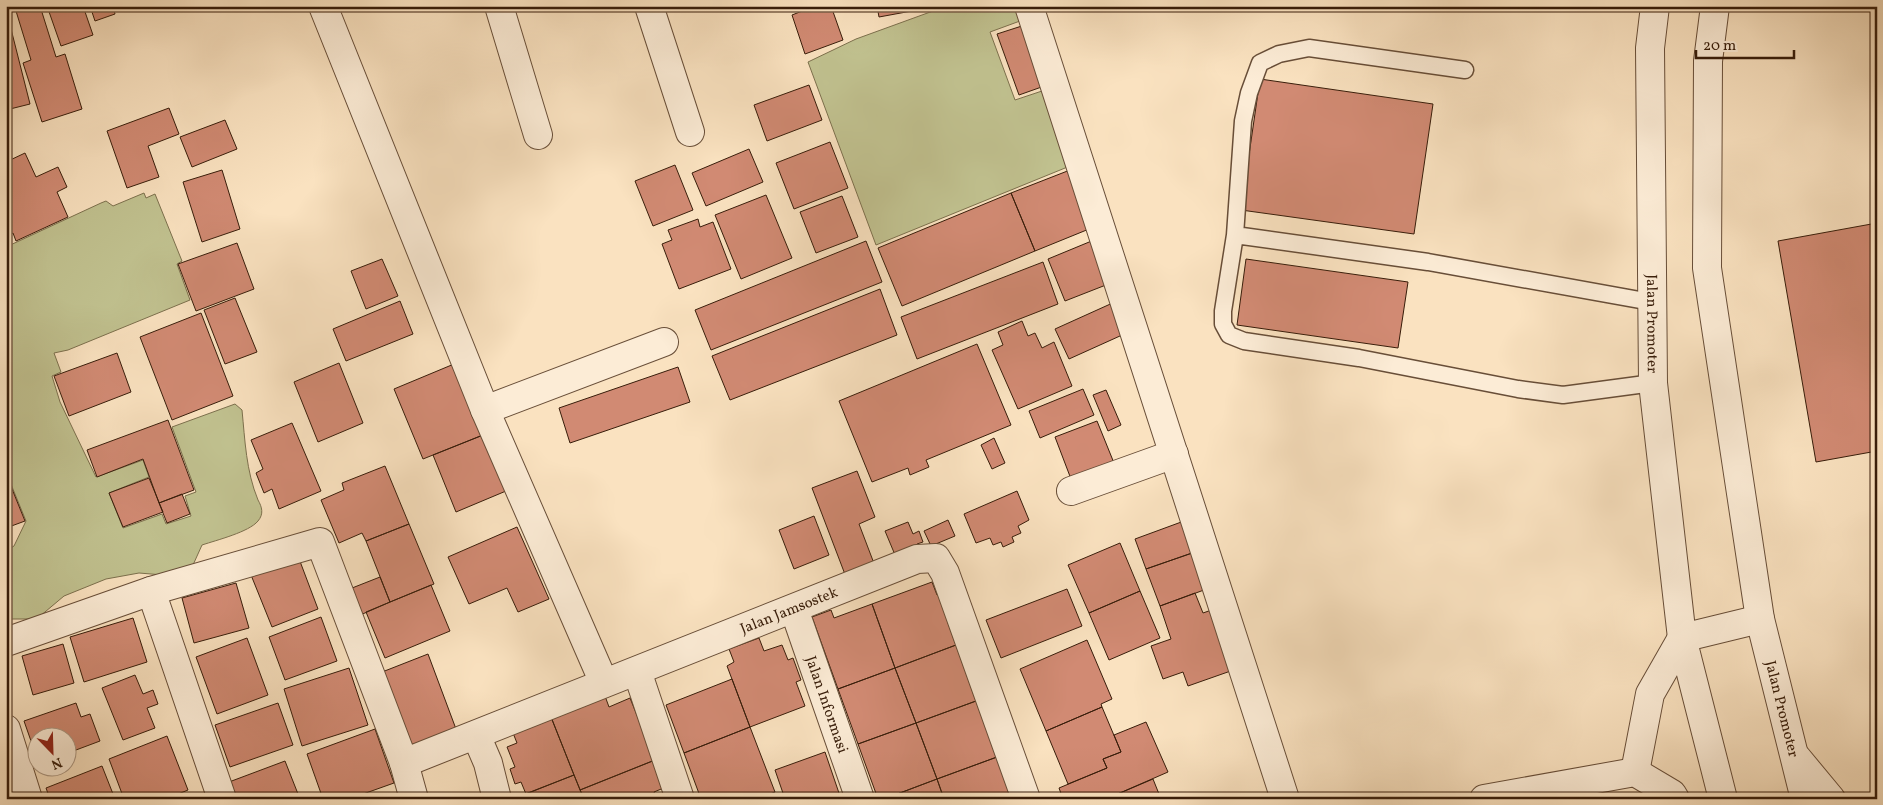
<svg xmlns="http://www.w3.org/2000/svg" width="1883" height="805" font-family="Vollkorn,serif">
  <rect width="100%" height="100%" fill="#fae2c0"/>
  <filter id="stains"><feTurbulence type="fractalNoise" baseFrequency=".004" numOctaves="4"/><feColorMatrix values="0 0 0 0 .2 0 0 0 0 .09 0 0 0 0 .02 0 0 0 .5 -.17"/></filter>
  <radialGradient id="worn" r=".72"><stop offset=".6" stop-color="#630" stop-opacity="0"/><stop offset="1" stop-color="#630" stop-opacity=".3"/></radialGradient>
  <path fill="#c1c290" stroke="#7c704d" d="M932 6H1016L1020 21 990 32 1015 100 1045 90 1070 166 876 245 808 62 856 39 933 11Z
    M144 193 146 198 155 194 182 261 177 264 190 300 68 350 54 353 61 372 52 376 60 402 96 477 143 460 149 477 109 493 123 528 162 514 166 524 191 516 185 496 196 492 172 427 235 404 242 410C245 440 246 471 258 500 262 507 264 514 258 521 249 532 217 540 202 545L193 565 163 575 139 573 106 579 64 596 39 617 30 619H8L6 617V551L14 546 26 521 6 472V247L101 203 106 201 113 206Z"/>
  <path fill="#d18a73" stroke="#381d0a" d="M29 6H40L56 57 65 54 82 109 42 122 23 63 31 60 16 11Z
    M47 6H83L93 35 61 46Z
    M90 6H113L115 14 95 21Z
    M815 6H831L843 40 805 54 792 15Z
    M877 6H928V8L879 17Z
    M1028 24 1050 84 1019 95 997 34Z
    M6 25H10L30 104 6 110Z
    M1260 79 1433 104 1414 234 1241 210Z
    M809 85 822 120 767 141 754 105Z
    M169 108 179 134 148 146 159 177 127 188 107 131Z
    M225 120 237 149 192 167 180 137Z
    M830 142 848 188 794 209 776 163Z
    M749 149 763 182 706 206 692 173Z
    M25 153 36 177 58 167 67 187 57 192 68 217 16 241 13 233 6 237V162Z
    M675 165 693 210 653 226 635 181Z
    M222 170 240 229 202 242 183 182Z
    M1070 170 1094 227 1035 251 1011 193Z
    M1011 193 1035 251 902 306 878 248Z
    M766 195 792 258 741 279 715 215Z
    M842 196 858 237 816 253 800 212Z
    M698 219 700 227 713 222 731 269 679 289 662 244 672 240 668 230Z
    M1877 223V451L1816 462 1778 241Z
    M1094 240 1111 283 1065 301 1048 259Z
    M866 241 882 282 711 350 695 310Z
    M237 243 254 289 196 311 178 264Z
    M382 259 398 296 366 309 351 271Z
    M1246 259 1408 282 1398 348 1237 325Z
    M1043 262 1058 304 917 359 901 317Z
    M880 289 897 335 730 400 712 356Z
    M235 298 257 352 225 364 204 310Z
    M400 301 413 334 346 361 333 329Z
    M1117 301 1131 331 1069 359 1055 329Z
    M201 313 233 396 172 420 140 337Z
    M1022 321 1028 336 1035 333 1042 348 1054 342 1072 386 1018 409 992 350 1003 345 998 332Z
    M977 344 1011 425 926 460 929 467 910 475 908 468 872 482 839 401Z
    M117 353 131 392 69 416 54 376Z
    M339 363 363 423 318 442 294 382Z
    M454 364 483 435 423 459 394 389Z
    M678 367 690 402 570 443 559 408Z
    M1083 389 1094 415 1040 438 1029 411Z
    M1106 390 1121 425 1108 431 1093 395Z
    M168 420 194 490 159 503 143 459 97 477 87 450Z
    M1097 421 1114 463 1071 479 1055 437Z
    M292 423 321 491 279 509 272 489 264 493 256 473 263 469 251 440Z
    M483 435 506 491 456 512 433 455Z
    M994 438 1005 463 992 469 981 445Z
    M385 466 409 524 366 541 362 533 339 543 321 500 344 490 342 483Z
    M857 471 875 517 859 524 875 566 846 577 812 488Z
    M149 478 163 512 123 527 109 493Z
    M10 484 25 521 6 528V486Z
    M1017 491 1029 520 1018 526 1021 533 1012 537 1014 542 1003 547 1001 542 993 545 990 538 976 543 964 514Z
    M182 494 190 514 167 523 159 503Z
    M814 516 829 555 794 569 779 530Z
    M948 520 955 536 931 546 924 531Z
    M1184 521 1195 552 1146 569 1135 539Z
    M908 522 913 534 919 531 923 542 917 544 921 553 898 562 885 531Z
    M409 524 434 584 390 602 366 541Z
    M517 527 549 599 518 612 507 588 469 604 448 557Z
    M1120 543 1140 591 1089 613 1068 565Z
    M1195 552 1215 586 1160 606 1146 569Z
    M298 556 318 609 272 627 251 575Z
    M380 577 390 602 358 616 347 590Z
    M932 582 937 595 945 591 955 621 948 623 956 645 895 668 872 604Z
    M236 583 249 628 194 643 182 598Z
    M431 585 450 631 385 658 366 612Z
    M1067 589 1082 626 1001 658 986 620Z
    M1140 591 1160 638 1109 660 1089 613Z
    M1195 593 1203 613 1220 607 1242 667 1188 686 1183 672 1163 679 1151 646 1171 639 1160 606Z
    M872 604 895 668 838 689 812 617 831 610 834 618Z
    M321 617 337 661 285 680 269 637Z
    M133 618 147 662 84 682 70 637Z
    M247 638 268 695 217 714 196 657Z
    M759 638 764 651 782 645 788 660 793 658 801 680 796 682 805 706 750 727 727 666 734 662 729 649Z
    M1087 640 1112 699 1101 704 1102 707 1046 731 1020 669Z
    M63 644 74 683 33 695 22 656Z
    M956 645 976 701 916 723 895 668Z
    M428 654 456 729 406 748 377 674Z
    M349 668 368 725 302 746 284 689Z
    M895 668 916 723 858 744 838 689Z
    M135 675 143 694 153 690 158 704 147 708 155 728 123 740 102 688Z
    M732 679 750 727 684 753 666 705Z
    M605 696 609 707 630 698 655 760 580 790 551 717Z
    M976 701 997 757 937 779 916 723Z
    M76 703 81 717 90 714 100 741 68 753V738H38V761L24 721Z
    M278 703 293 745 230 767 215 725Z
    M1102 707 1121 752 1103 759 1107 768 1068 784 1046 731Z
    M551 717 574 775 526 794 521 782 515 784 510 769 515 767 507 747 517 743 513 733Z
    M1146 722 1168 772 1106 799H1063L1059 788 1107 768 1103 759 1121 752 1114 735Z
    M916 723 937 779 884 799H878L858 744Z
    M750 727 775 792 758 799H701L684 753Z
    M375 729 394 783 349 799H323L307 754Z
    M167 736 188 790 166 799H124L109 759Z
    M825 752 841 799H785L775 770Z
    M997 757 1012 799H944L937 779Z
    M655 760 666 787 654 792 657 799H584L580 790Z
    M285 761 300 799H236L229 782Z
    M102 766 115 799H50L46 788Z
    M574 775 584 799H522L520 796Z
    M937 779 944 799H884Z
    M1153 779 1161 799H1106Z"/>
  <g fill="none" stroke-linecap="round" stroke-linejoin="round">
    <defs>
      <path id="service" d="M1465 70 1309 48 1279 54 1260 63 1249 93 1243 121 1235 235 1223 311V324L1229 335 1244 341 1359 358 1518 389 1563 395 1653 383
        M1235 235 1428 262 1651 302"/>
      <g id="minor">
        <path d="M323 6 485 410 604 683"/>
        <path d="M499 6 538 135"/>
        <path d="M649 6 690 132"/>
        <path d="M1029 6 1285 799"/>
        <path id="s1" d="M1655 6 1650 48 1653 383 1682 638 1723 799"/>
        <path id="s2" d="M1715 6 1708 61 1707 268 1760 619 1805 799"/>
        <path d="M485 410 664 342"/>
        <path d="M1071 491 1174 454"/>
        <path d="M151 591 222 799"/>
        <path id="s3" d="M794 609 860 799"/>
        <path d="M1682 638 1760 619"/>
        <path d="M6 642 151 591 320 542 404 763 414 799"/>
        <path d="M637 671 680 799"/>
        <path d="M6 729 28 799"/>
        <path d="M476 735 488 763 497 799"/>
        <path d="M1797 758 1831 799"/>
        <path id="s4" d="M404 763 917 559 936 558 945 573 1026 799"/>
        <path d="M1635 772 1650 694 1682 638"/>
        <path d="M1484 799 1635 772 1672 794 1675 799"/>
      </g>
    </defs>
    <use href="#service" stroke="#684e38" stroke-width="19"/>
    <use href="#minor" stroke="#684e38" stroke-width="30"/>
    <use href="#service" stroke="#fcecd6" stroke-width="16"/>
    <use href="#minor" stroke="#fcecd6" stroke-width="28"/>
  </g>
  <g text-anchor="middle" stroke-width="5" stroke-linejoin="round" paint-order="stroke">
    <g font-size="15" fill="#381d0a" stroke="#fcecd6">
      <text dy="5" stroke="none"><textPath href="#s1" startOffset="318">Jalan Promoter</textPath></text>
      <text dy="5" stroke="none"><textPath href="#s4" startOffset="414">Jalan Jamsostek</textPath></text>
      <text dy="5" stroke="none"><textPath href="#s3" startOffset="101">Jalan Informasi</textPath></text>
      <text dy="5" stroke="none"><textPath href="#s2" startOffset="710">Jalan Promoter</textPath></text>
    </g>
  </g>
  <rect width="1883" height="805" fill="none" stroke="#fae2c0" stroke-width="25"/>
  <rect x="8" y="8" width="1868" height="790" fill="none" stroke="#381d0a" stroke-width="2.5"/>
  <rect x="12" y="12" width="1858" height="780" fill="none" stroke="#381d0a"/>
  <g transform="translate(52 752) rotate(157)"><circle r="24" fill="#fcecd6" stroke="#ae9984"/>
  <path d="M0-4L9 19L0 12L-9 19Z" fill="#8f2418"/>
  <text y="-8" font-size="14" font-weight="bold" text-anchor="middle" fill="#381d0a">N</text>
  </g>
  <path d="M1696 50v8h98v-8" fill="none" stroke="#381d0a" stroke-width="2.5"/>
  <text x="1703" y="50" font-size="15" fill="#381d0a" stroke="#fcecd6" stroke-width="4" paint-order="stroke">20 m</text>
  <rect width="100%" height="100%" filter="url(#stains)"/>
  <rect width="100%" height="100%" fill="url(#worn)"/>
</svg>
